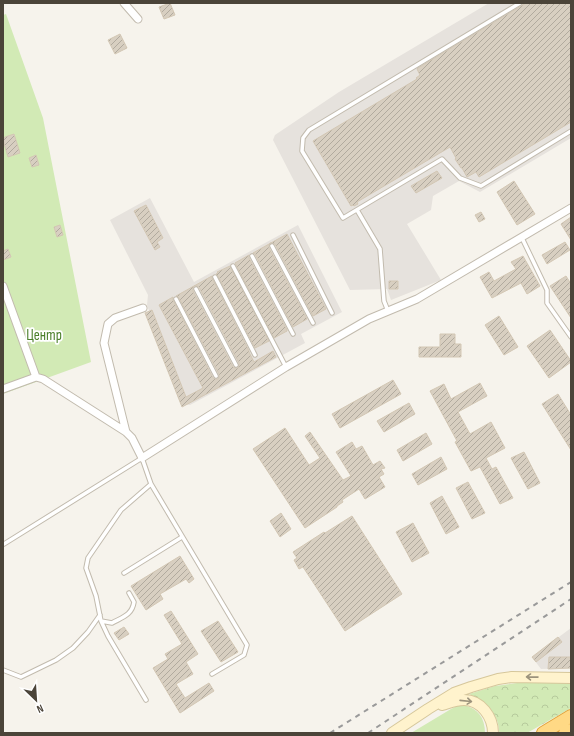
<svg xmlns="http://www.w3.org/2000/svg" width="574" height="736" font-family="'Sofia Sans Condensed',sans-serif">
  <defs>
    <pattern id="forest-crowns" width="20" height="18" patternUnits="userSpaceOnUse"><rect width="20" height="18" fill="#d2eab5"/><path d="M2 6a3 3 0 1 1 6 0M12 15a3 3 0 1 1 6 0" fill="none" stroke="#b6ca9c"/></pattern>
    <pattern id="building-hatch" width="6" height="6" patternUnits="userSpaceOnUse"><rect width="6" height="6" fill="#d8cfc1"/><path d="M-1 1l2-2M0 6l6-6M5 7l2-2" fill="none" stroke="#b1aa9e"/></pattern>
  </defs>
  <rect width="100%" height="100%" fill="#f6f3ec"/>
  <path fill="#e6e2dd" d="M489 3H571V138L480 192 459 181 433 196 431 210 407 224 441 280 391 300 387 289 350 290 273 140 275 135 339 92Z
    M150 198 194 282 298 225 342 312 301 334 305 343 190 405 181 404 147 305 148 295 110 220Z
    M571 628V668L541 669 532 657Z"/>
  <path fill="#d2eab5" d="M6 14 43 118 91 362 3 394V15Z
    M463 705C478 708 485 718 485 733H411L451 709 457 706Z"/>
  <path fill="url(#forest-crowns)" d="M517 683H571V708L527 733H499C500 720 491 707 481 700 478 698 473 696 469 694L495 686Z"/>
  <path fill="url(#building-hatch)" stroke="#d3c7b4" fill-rule="evenodd" d="M170 3 175 15 164 19 159 7Z
    M526 3H571V122L479 177 476 172 467 177 462 168H461L455 159 456 158 450 147 357 202 358 204 354 206 353 205 351 206 313 141 417 79 416 78 420 75 417 69 418 68Z
    M120 34 127 48 115 54 108 40Z
    M14 134 20 153 8 157 3 140 5 137Z
    M36 155 39 165 32 167 29 158Z
    M437 171 442 178 416 193 411 186Z
    M514 181 535 214 517 225 497 192Z
    M146 205 163 238 157 242 160 247 155 250 134 211Z
    M481 212 485 219 479 222 475 215Z
    M571 217V240L561 224Z
    M60 225 63 235 57 237 54 227Z
    M287 234 326 309 313 316 275 244 272 243H270L269 246V248L307 319 293 327 255 254 253 253Z
    M565 242 570 250 547 264 542 255Z
    M8 249 11 257 3 260V251Z
    M249 255V258L287 330V331L274 338 235 263Z
    M523 256 540 286 527 294 521 283 492 298 480 277 489 272 494 281 516 269 511 262Z
    M230 266 269 341 255 348 218 276 216 274 218 273 217 272Z
    M212 276V278L249 351V352L254 362 273 351 276 357 182 407 145 313 152 310 186 397 203 388 159 305 173 297V300L213 378 215 379H218L219 377V374L179 298 176 296ZM194 286H197L199 287 239 363V366L238 368H235L233 367 193 291V288Z
    M566 276 571 284V318L550 286Z
    M389 281H398V289H389Z
    M499 316 518 347 504 355 485 325Z
    M550 330 571 361V362L549 378 527 346Z
    M440 334H455V344H461V357H419V347H440Z
    M393 380 401 394 340 428 332 414Z
    M480 383 487 396 458 412 470 434 491 422 505 448 486 458 492 469 496 467 513 498 500 504 480 467 471 471 455 442 457 441 430 391 444 384 451 399Z
    M558 394 571 415V450L542 404Z
    M409 403 415 414 384 432 377 421Z
    M285 428 309 465 320 458 305 436 310 432 343 480 351 476 336 452 352 442 356 449 362 446 373 465 380 461 385 468 381 469 384 474 379 477 385 487 365 499 359 489 342 500 343 502 337 506V507L305 528 253 449Z
    M426 433 432 444 403 461 397 450Z
    M524 452 540 483 528 489 511 458Z
    M441 457 447 469 418 485 412 474Z
    M468 482 485 513 472 519 456 488Z
    M442 496 459 527 446 534 430 503Z
    M281 513 291 529 280 537 270 521Z
    M352 516 402 594 345 631 303 567 299 569 294 560 297 558 293 552 324 532 325 533Z
    M413 523 429 553 412 562 396 532Z
    M180 556 194 579 189 583 186 579 160 594 163 599 146 610 131 586Z
    M171 611 198 654 186 662 193 674 176 684 185 698 209 683 214 691 180 713 153 668 168 659 165 654 182 644 164 615Z
    M218 621 238 652 221 662 201 631Z
    M124 627 129 634 119 640 114 633Z
    M558 637 562 642 536 662 532 657Z
    M549 657H571V668L548 669Z"/>
  <g fill="none" stroke-linecap="round" stroke-linejoin="round">
    <defs>
      <path id="service" d="M520 3 309 130 303 138 302 151 343 218 442 159 460 178 481 186 571 131
        M357 210 380 249 384 301 388 311
        M293 235 332 313
        M522 238 547 290V303L571 337
        M272 246 313 323
        M252 256 293 334
        M233 266 286 367
        M215 277 255 355
        M196 289 236 365
        M176 299 216 376
        M4 544 142 458 151 484 247 645 244 655 212 674
        M124 573 182 537
        M101 621 112 623C123 617 132 615 134 602L129 593
        M3 670 21 677 56 660 73 648 88 632 100 615
        M146 700 108 636 101 621 96 596 86 568 88 558 121 510 151 484"/>
      <path id="minor" d="M124 3 138 19
        M3 286 36 377
        M3 389 36 377 43 379 126 432 132 438 142 458 286 367 369 319 417 299 571 208
        M126 432 104 343 108 324 115 318 143 308"/>
      <path id="secondary" d="M442 705C449 703 456 700 464 700 481 700 493 717 493 733
        M392 733 428 709 454 693 471 687 498 679 512 677 571 678"/>
      <path id="trunk" d="M543 733 571 716
        M565 733 571 730"/>
    </defs>
    <use href="#service" stroke="#c2bbae" stroke-width="5.5"/>
    <use href="#minor" stroke="#c2bbae" stroke-width="9"/>
    <use href="#secondary" stroke="#d6c79b" stroke-width="12"/>
    <use href="#trunk" stroke="#e0a43c" stroke-width="14"/>
    <use href="#service" stroke="#fff" stroke-width="3.5"/>
    <use href="#minor" stroke="#fff" stroke-width="7"/>
    <use href="#secondary" stroke="#fff3cd" stroke-width="10"/>
    <use href="#trunk" stroke="#ffd985" stroke-width="12"/>
    <path stroke="#9a9a9a" stroke-width="2" stroke-dasharray="5 5" stroke-linecap="butt" d="M330 733 571 582
      M368 733 571 599"/>
  </g>
  <defs><path id="oneway-shaft" d="M-6 0H5M1.5-3L5.5 0L1.5 3" fill="none" stroke-width="1.6" stroke-linecap="round" stroke-linejoin="round"/></defs>
  <g stroke="#9c937c">
    <use href="#oneway-shaft" transform="translate(532 677) rotate(-179)"/>
    <use href="#oneway-shaft" transform="translate(466 701) rotate(6)"/>
  </g>
  <g text-anchor="middle" stroke-width="3.5" stroke-linejoin="round" paint-order="stroke">
    <g font-size="15" fill="#4a7f2a" stroke="#fff">
      <text x="44" y="340">Центр</text>
    </g>
  </g>
  <rect width="574" height="736" fill="none" stroke="#4b4439" stroke-width="8"/>
  <g transform="translate(36 700) rotate(155)" stroke="#ffffff" stroke-width="3" paint-order="stroke">
  <path d="M0-3L7 15L0 10L-7 15Z" fill="#4b4439"/>
  <text y="-6" font-size="11" font-weight="bold" text-anchor="middle" fill="#4b4439">N</text>
  </g>
</svg>
